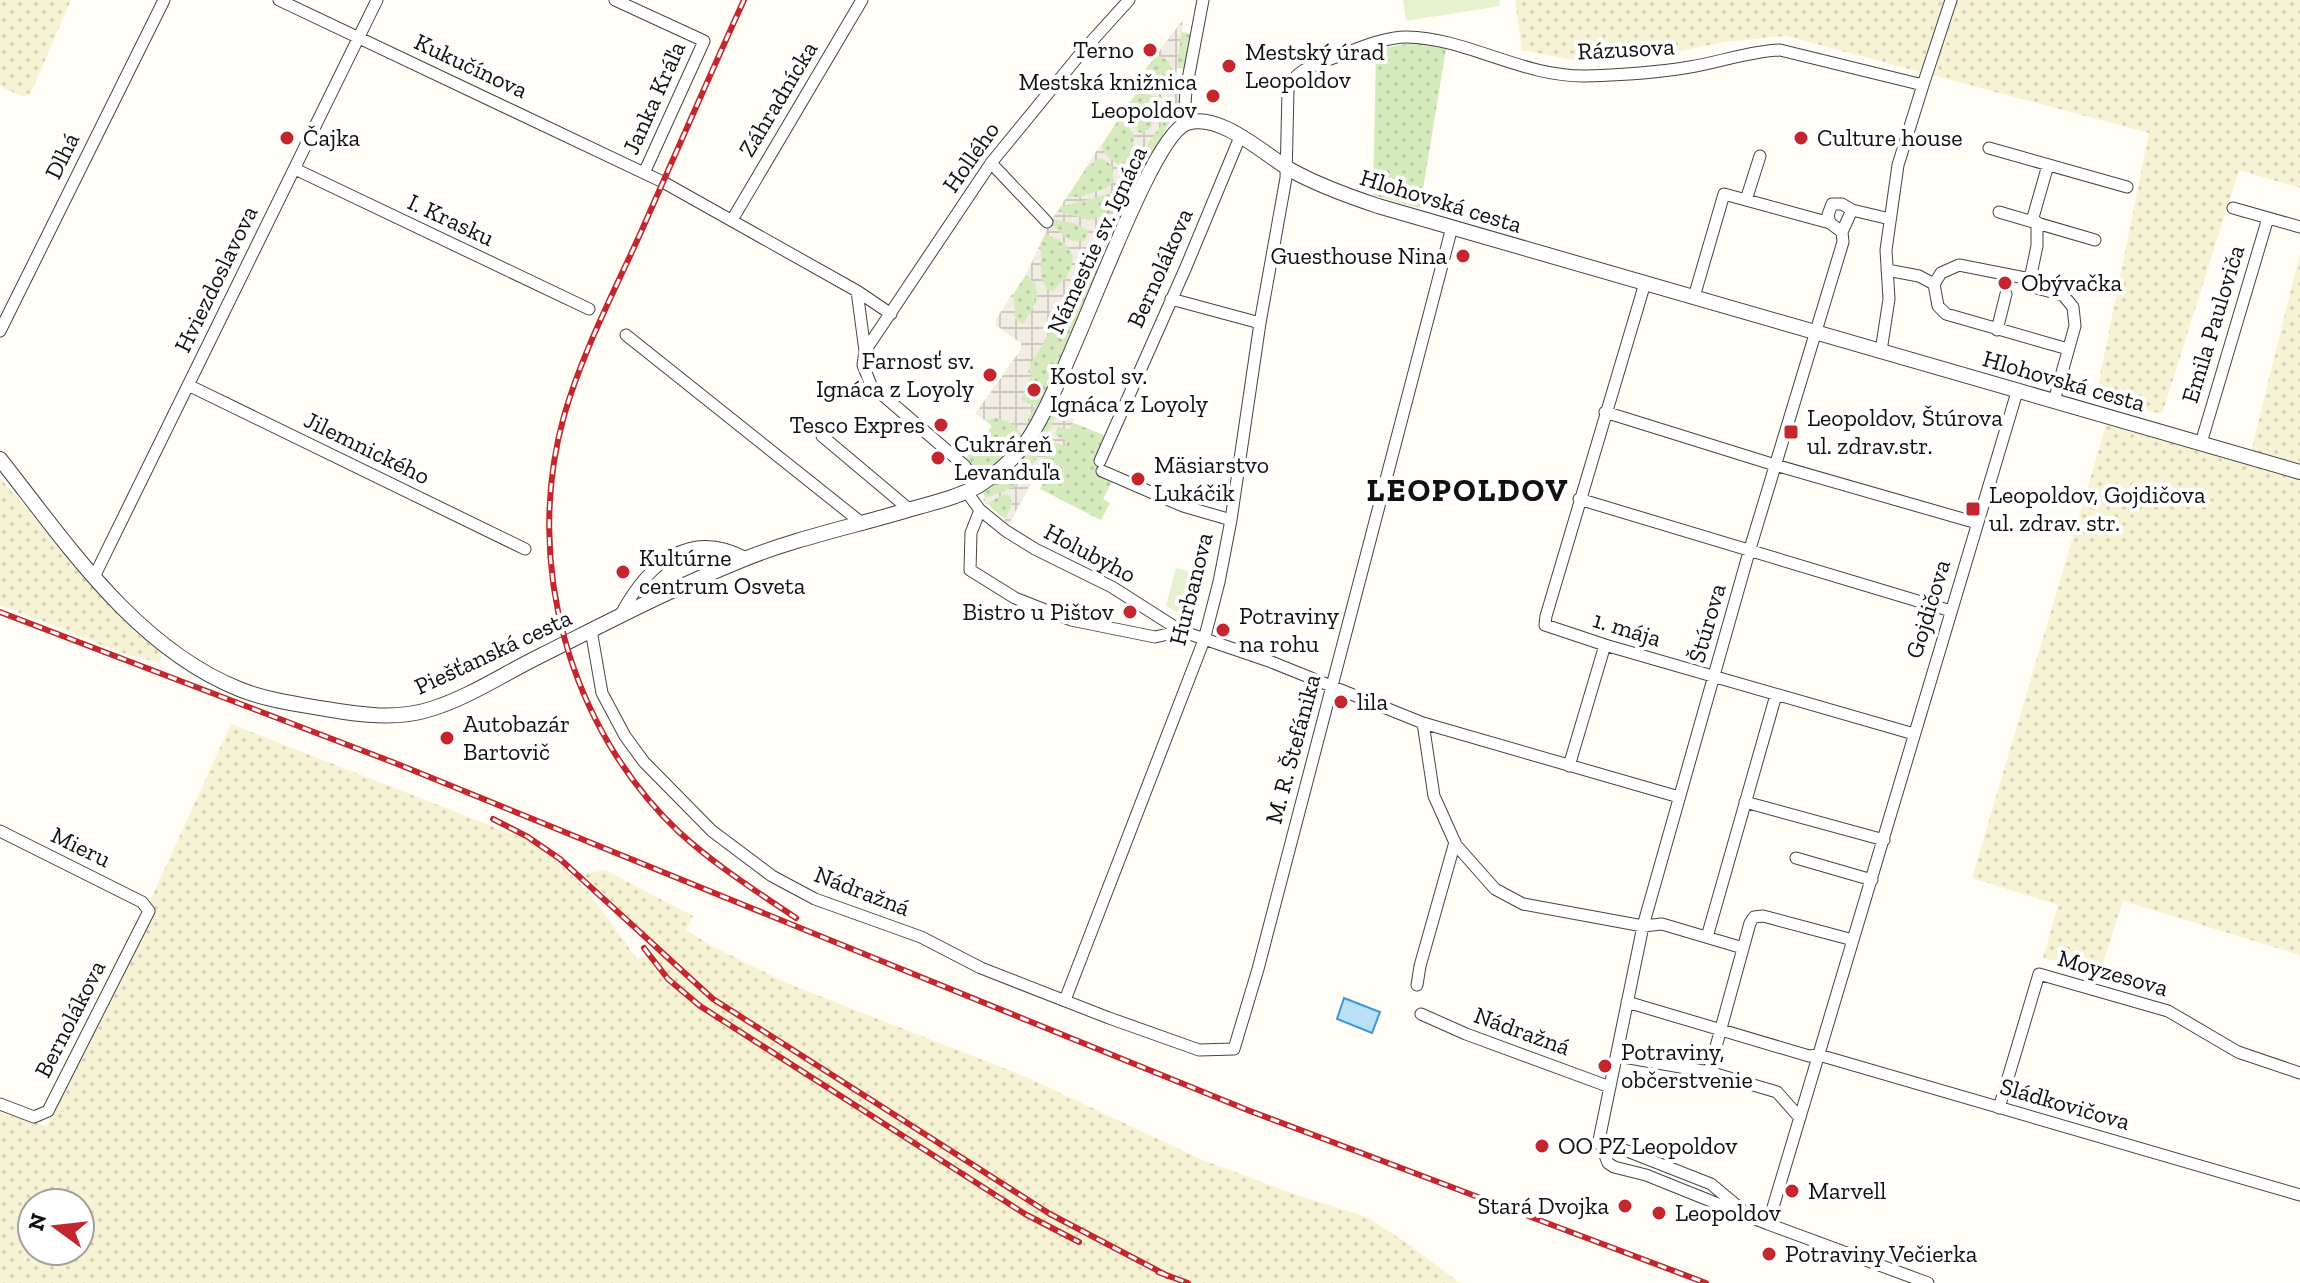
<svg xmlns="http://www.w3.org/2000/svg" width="2300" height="1283" font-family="'Zilla Slab',serif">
  <defs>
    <pattern id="farmland-dots" width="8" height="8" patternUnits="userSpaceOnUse" patternTransform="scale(2)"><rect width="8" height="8" fill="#f6f3d4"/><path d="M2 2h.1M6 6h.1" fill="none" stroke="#d2cfb5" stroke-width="1.8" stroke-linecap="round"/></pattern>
    <pattern id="green-dots" width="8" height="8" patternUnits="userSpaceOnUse" patternTransform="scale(2)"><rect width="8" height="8" fill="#d5ebbd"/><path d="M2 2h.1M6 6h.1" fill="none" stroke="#b6c8a1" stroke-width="1.8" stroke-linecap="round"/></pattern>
    <pattern id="plaza-grid" width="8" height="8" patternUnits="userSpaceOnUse" patternTransform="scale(2)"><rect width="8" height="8" fill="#f1ede2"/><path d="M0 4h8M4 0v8" fill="none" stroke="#cecac1"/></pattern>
  </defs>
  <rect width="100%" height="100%" fill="#fffdf5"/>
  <path fill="url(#farmland-dots)" fill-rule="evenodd" d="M0 0H71L30 95 21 96 0 86Z
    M1515 0H2300V188L2239 170 2162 414 2096 396 2149 133 1786 36 1725 42 1646 58 1579 61 1522 50Z
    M2300 253V955L2123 901 2100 972 2043 958 2058 905 1972 878 2106 425 2248 464Z
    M0 478 133 631 162 652 160 666 158 662 128 655 89 640 88 637H80L72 632 17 612V610L0 606Z
    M231 724 530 841 558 862 589 893 637 959 663 950 583 874 605 870 693 916 686 930 712 946 789 984 1026 1077 1205 1161 1297 1195 1367 1217 1408 1244 1460 1283H0V1113L47 1126ZM32 1203H80V1251H32Z"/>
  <path fill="url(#green-dots)" d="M1183 20 1182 32 1192 34 1186 69 1177 68 1175 83 1182 91C1178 115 1171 117 1162 137 1153 156 1145 177 1135 195 1122 218 1104 235 1103 263L1038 409 1104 435 1106 439C1097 461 1091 466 1112 482L1103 499 1110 503 1101 520 1040 489 1043 483 1034 478 1010 522C986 505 981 502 984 473L973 468 967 457 992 426 976 413 1022 348 1021 343 996 325V320L1026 275 1051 221 1139 89 1137 80Z
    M1416 42 1446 49 1420 208 1373 195 1376 49Z"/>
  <path fill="#e6f2cf" d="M1403 0H1499L1500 6 1406 21Z
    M1176 568 1204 575 1193 617 1190 619 1166 606Z"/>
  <path fill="url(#plaza-grid)" d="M1183 20 1175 83 1182 91 1179 107 1167 117 1135 162 1127 181 1118 218 1097 261 1100 270 1097 277H1092L1072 296 1032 362 1028 372 1032 374 1021 400 1036 406 1028 418V431L1024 437 1010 422 997 418 985 420 976 413 1022 348 1021 343 996 325V320L1013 292 1015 319 1023 324 1030 313 1036 302 1037 291 1034 282 1026 275 1041 242V276L1047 290 1052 291 1066 278 1072 265 1073 257 1065 243 1045 234 1050 222 1063 235 1073 241H1084L1089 231 1074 223 1052 219 1057 211 1089 220 1110 214 1116 198 1112 193 1060 207 1066 198 1083 196 1106 188 1114 181 1112 166 1105 160 1099 159 1085 169 1101 144 1105 154 1119 166 1125 165 1132 155 1134 135 1127 124 1119 117 1124 110 1132 117 1138 132 1143 133 1151 127 1163 107 1162 101 1156 96 1137 92 1139 89 1137 80 1143 72 1149 83 1154 84 1158 79 1161 90 1170 92 1173 71 1168 61 1157 54Z
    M1052 410 1074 419 1069 430 1058 426 1055 435 1067 441 1065 446 1051 441 1045 456 1008 525 1004 521 1012 504 1010 496 1005 494 986 504 983 499 1014 487 1026 478 1039 453 1037 446 1032 442 1036 436 1044 438 1048 433 1055 418 1050 414Z"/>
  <path fill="#b9e0f7" stroke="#3f96cf" stroke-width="2" d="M1344 998 1380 1012 1372 1033 1337 1019Z"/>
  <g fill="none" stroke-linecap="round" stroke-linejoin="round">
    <defs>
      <path id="minor" d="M279 0 663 182 857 291 891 314
        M615 0 704 41 644 173
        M1923 85 1951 0
        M1189 122 1185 105 1186 90 1203 0
        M1989 148 2127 187
        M991 163 1047 222
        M295 169 589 309
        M1746 200 1760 156
        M2233 208 2300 227
        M1999 212 2095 240
        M732 220 862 0
        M2032 221 2048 165
        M1830 223 1828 215 1832 204H1842L1852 210
        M1842 232 1852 210 1890 219
        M1887 270 1919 276 1934 284 1938 306 1946 314 2068 349
        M2030 279 2029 286 2063 295 2073 307 2075 326 2054 401
        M2030 279 2037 246V222
        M1645 283 1546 616 1545 625 1605 645 1914 734
        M1934 284 1941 273 1959 265 2030 279
        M857 291 865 351 863 365 871 385 965 466 976 487
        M1171 299 1260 323
        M1997 330 2006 294
        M0 331 164 0
        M626 335 863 524
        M865 351 991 163 1081 53 1129 0
        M188 385 525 549
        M1605 412 1775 465 1977 523
        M822 436 910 510
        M2201 443 2268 218
        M1100 461 1186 267 1240 137
        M1102 471 1183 506 1231 520
        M966 491 980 510 1006 531 1035 549 1112 587 1181 631 1269 661 1423 723 1679 797
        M1579 499 1951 611
        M980 510 971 533 970 570 1015 598 1071 620 1155 637 1181 631
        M94 577 377 0
        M621 614C648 564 689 527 746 558
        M591 630 602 693 625 736 644 762 712 831 772 876 815 899 921 937 981 968 1109 1018 1199 1050 1234 1049 1258 969 1452 227
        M1423 723 1434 796 1439 807 1456 845 1495 889 1523 904 1643 926 1662 924 1743 948
        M1569 766 1605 645
        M1745 802 1884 840
        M0 831 142 902 149 911 48 1111 34 1117 0 1104
        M1796 858 1872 880
        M1707 937 1776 695
        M1417 985 1420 966 1455 842
        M1065 1000 1204 640 1219 582 1231 520 1260 323 1286 178 1288 90C1293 71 1314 65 1330 59 1353 51 1382 37 1407 37 1467 38 1522 77 1586 76 1621 75 1655 73 1690 67 1721 62 1749 51 1780 50L1923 85 1898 165 1886 250 1889 299 1881 351
        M1627 1002 1809 1056 1819 1055 2300 1195
        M1421 1014 1466 1034 1610 1087
        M1618 1056 1709 1072 1777 1092 1800 1118
        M1709 1072 1750 923 1754 917 1763 916 1853 940
        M1999 1108 2039 974 2168 1011 2238 1052 2300 1073
        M1599 1140 1643 926 1749 552 1843 242 1842 232 1830 223 1724 194 1694 297
        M1599 1140 1608 1163 1614 1167 1646 1175 1768 1224 1928 1283
        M1599 1140 1711 1184 1741 1209
        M1768 1224 2017 392"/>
      <path id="tertiary" d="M0 459C67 544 135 647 239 689 266 700 297 704 326 709 360 715 397 720 431 709 470 697 505 673 542 655 608 622 673 588 742 560 796 538 855 526 911 509 933 503 958 497 978 486 995 475 1012 460 1024 445 1065 395 1145 138 1187 123 1219 112 1263 153 1289 169 1317 185 1348 196 1378 206L2300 472"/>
    </defs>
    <use href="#minor" stroke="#444" stroke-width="13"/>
    <use href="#tertiary" stroke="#444" stroke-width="16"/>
    <use href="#minor" stroke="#fff" stroke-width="11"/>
    <use href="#tertiary" stroke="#fff" stroke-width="14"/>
    <defs>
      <path id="rail" d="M744 0C709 77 675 155 641 232 614 292 582 353 564 416 523 562 569 728 679 832 715 865 756 891 796 918
        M0 612 395 763 1250 1111 1706 1283
        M493 819 528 837 560 859 713 999 1050 1214 1168 1276
        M644 948 668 979 700 1006 1025 1214 1079 1242
        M1158 1272 1188 1283"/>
    </defs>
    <use href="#rail" stroke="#c4262e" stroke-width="6"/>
    <use href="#rail" stroke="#fff" stroke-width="3" stroke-dasharray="9" stroke-linecap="butt"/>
  </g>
  <g fill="#c4262e" stroke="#fff" stroke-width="3">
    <circle cx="1150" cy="50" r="8"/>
    <circle cx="1229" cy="66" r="8"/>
    <circle cx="1213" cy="96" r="8"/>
    <circle cx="287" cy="138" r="8"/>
    <circle cx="1801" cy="138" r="8"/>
    <circle cx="1463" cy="256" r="8"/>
    <circle cx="2005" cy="283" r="8"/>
    <circle cx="990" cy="375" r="8"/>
    <circle cx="1034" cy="390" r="8"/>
    <circle cx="941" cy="425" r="8"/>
    <rect x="1783" y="424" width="16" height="16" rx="4"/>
    <circle cx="938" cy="458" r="8"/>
    <circle cx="1138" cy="479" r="8"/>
    <rect x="1965" y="501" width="16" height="16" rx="4"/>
    <circle cx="623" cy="572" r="8"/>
    <circle cx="1130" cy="612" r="8"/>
    <circle cx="1223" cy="630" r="8"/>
    <circle cx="1341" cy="702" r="8"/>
    <circle cx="447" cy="738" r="8"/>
    <circle cx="1605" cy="1066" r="8"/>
    <circle cx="1542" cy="1146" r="8"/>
    <circle cx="1792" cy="1191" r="8"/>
    <circle cx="1625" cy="1206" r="8"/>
    <circle cx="1659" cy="1213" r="8"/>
    <circle cx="1769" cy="1254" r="8"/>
  </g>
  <g text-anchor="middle" stroke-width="8" stroke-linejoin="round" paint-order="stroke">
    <g font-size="24" fill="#111" stroke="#fff">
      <text transform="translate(1626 49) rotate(-3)" y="8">Rázusova</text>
      <text transform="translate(471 66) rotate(25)" y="8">Kukučínova</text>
      <text transform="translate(654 98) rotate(-66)" y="8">Janka Kráľa</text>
      <text transform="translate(778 99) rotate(-59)" y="8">Záhradnícka</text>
      <text transform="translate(62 156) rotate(-64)" y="8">Dlhá</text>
      <text transform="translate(971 157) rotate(-55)" y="8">Hollého</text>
      <text transform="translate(1441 201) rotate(17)" y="8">Hlohovská cesta</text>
      <text transform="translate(451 220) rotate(25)" y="8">I. Krasku</text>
      <text transform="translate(1097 240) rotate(-65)" y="8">Námestie sv. Ignáca</text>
      <text transform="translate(1160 268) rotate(-66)" y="8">Bernolákova</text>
      <text transform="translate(216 279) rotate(-64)" y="8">Hviezdoslavova</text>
      <text transform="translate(2213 324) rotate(-73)" y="8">Emila Pauloviča</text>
      <text transform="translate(2064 381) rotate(16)" y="8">Hlohovská cesta</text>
      <text transform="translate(367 448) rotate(26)" y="8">Jilemnického</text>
      <text transform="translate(1090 553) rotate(28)" y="8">Holubyho</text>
      <text transform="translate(1191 589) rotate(-76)" y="8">Hurbanova</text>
      <text transform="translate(1928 609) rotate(-73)" y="8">Gojdičova</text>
      <text transform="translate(1707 623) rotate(-74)" y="8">Štúrova</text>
      <text transform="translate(1627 629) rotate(17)" y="8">1. mája</text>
      <text transform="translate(493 652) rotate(-25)" y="8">Piešťanská cesta</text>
      <text transform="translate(1293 749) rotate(-75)" y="8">M. R. Štefánika</text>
      <text transform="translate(81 847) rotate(26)" y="8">Mieru</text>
      <text transform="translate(862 891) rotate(21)" y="8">Nádražná</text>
      <text transform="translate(2113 973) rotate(16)" y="8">Moyzesova</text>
      <text transform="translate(70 1019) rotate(-63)" y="8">Bernolákova</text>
      <text transform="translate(1522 1031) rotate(20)" y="8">Nádražná</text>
      <text transform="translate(2065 1104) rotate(16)" y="8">Sládkovičova</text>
    </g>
    <g font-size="24" fill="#111" stroke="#fff" text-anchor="start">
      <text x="1134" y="58" text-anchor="end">Terno</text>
      <text x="1245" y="60">Mestský úrad<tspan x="1245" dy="28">Leopoldov</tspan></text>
      <text x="1197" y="90" text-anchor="end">Mestská knižnica<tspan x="1197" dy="28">Leopoldov</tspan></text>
      <text x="303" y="146">Čajka</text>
      <text x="1817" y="146">Culture house</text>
      <text x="1447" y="264" text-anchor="end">Guesthouse Nina</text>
      <text x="2021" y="291">Obývačka</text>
      <text x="974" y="369" text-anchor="end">Farnosť sv.<tspan x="974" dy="28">Ignáca z Loyoly</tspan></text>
      <text x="1050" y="384">Kostol sv.<tspan x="1050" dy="28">Ignáca z Loyoly</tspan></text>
      <text x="1807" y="426">Leopoldov, Štúrova<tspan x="1807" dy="28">ul. zdrav.str.</tspan></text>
      <text x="925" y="433" text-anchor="end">Tesco Expres</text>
      <text x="954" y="452">Cukráreň<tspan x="954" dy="28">Levanduľa</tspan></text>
      <text x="1154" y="473">Mäsiarstvo<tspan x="1154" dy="28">Lukáčik</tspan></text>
      <text x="1989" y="503">Leopoldov, Gojdičova<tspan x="1989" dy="28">ul. zdrav. str.</tspan></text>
      <text x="639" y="566">Kultúrne<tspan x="639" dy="28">centrum Osveta</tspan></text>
      <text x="1114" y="620" text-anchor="end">Bistro u Pištov</text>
      <text x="1239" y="624">Potraviny<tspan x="1239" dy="28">na rohu</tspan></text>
      <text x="1357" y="710">lila</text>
      <text x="463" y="732">Autobazár<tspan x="463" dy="28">Bartovič</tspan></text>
      <text x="1621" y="1060">Potraviny,<tspan x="1621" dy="28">občerstvenie</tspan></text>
      <text x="1558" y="1154">OO PZ Leopoldov</text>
      <text x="1808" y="1199">Marvell</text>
      <text x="1609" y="1214" text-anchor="end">Stará Dvojka</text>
      <text x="1675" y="1221">Leopoldov</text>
      <text x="1785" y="1262">Potraviny Večierka</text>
    </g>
    <g font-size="32" font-weight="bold" letter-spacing="2" fill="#111" stroke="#fff">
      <text x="1468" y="501">LEOPOLDOV</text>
    </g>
  </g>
  <g transform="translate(56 1227) rotate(285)"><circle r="38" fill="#ffffff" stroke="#a0a0a0" stroke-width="2"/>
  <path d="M0-6L14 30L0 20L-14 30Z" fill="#c4262e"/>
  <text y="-12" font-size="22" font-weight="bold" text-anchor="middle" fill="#111111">N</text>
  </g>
</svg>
